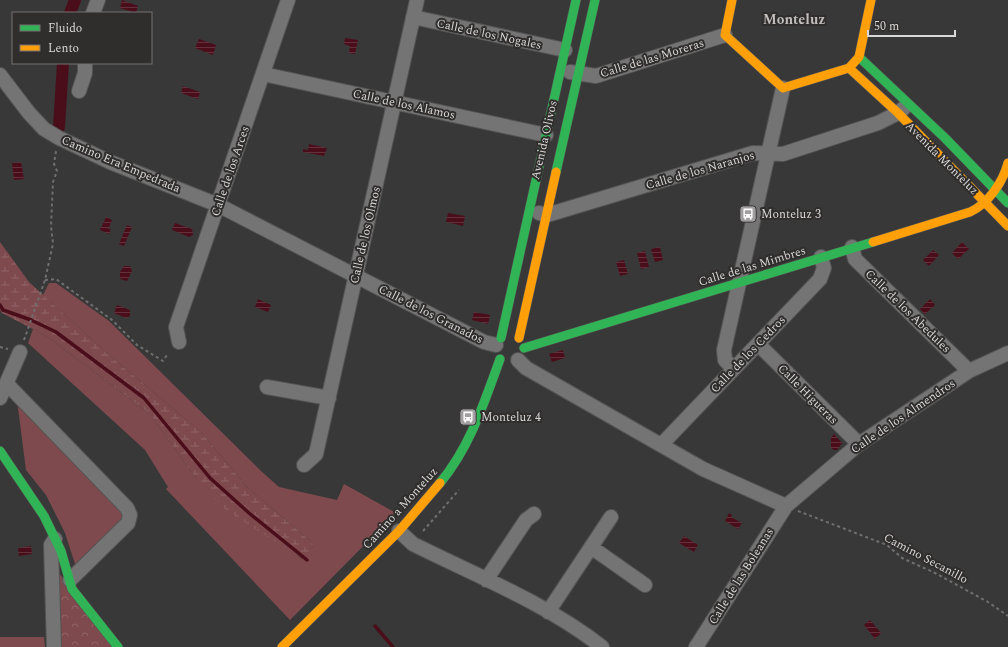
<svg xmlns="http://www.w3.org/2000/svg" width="1008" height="647" font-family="Spectral,serif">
  <defs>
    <pattern id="wetland-marsh" width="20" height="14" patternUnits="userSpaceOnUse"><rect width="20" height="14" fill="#7f4a4e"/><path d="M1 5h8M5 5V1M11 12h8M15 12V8" fill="none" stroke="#916367"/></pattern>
    <pattern id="park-crowns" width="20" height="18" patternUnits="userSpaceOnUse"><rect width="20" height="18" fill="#7f4a4e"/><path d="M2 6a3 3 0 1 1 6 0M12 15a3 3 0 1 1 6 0" fill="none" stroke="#916367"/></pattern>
    <pattern id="water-rules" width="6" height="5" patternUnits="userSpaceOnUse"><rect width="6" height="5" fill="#4a0e1b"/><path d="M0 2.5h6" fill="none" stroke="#64303b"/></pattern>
  </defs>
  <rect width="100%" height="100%" fill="#393838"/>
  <path fill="#7f4a4e" d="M49 283H56L109 321 261 471 279 487 337 500 344 484 396 513 290 620 166 489 168 487 145 450 28 343 33 329 48 337 150 414 197 480 302 559 314 544 247 487 201 432 108 354 43 295Z
    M17 400 126 515 76 567 65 533 46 495 26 470Z
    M0 637H44L45 647H0Z"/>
  <path fill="url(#wetland-marsh)" d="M0 242 29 282 108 354 201 432 247 487 314 544 303 559 227 511 197 480 150 414 48 337 2 313 0 310Z"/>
  <path fill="url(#park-crowns)" d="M54 566 112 647H58Z"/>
  <path fill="url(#water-rules)" d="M122 0 138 6 136 13 120 8Z
    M345 38 358 40 355 54 349 53 350 46 344 44Z
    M199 39 216 45 213 55 195 48Z
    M183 86 200 92 198 99 181 93Z
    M309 144 327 148 324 156 303 152V149L308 150Z
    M21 162 24 179 14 180 12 163Z
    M448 213 465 216 463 226 446 222Z
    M106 217 112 220 108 230 111 228 109 234 100 230Z
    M175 223 192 229 193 235 189 237 172 230Z
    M127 225 132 227 124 246 119 244Z
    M962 242 969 249 958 259 952 253Z
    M660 247 663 260 655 262 651 249Z
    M933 250 939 255 929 266 923 260Z
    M645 251 649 267 641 269 637 253Z
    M624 260 628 274 620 276 616 262Z
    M124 266H130L132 271 127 281 120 279V272Z
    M258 299 271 305 268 312 255 307Z
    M930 299 935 305 925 314 920 309Z
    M117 305 130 310V316L126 318 114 313Z
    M474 312 490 315 488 324 472 320Z
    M563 350 565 358 552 362 549 354Z
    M834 434 842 443 837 450H834L831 448V438Z
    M729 513 732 515 731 517 742 523 738 529 725 521Z
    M684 536 698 545 694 552 679 543Z
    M31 546 32 554 19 556 18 548Z
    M870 620 881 633 875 639 864 625Z"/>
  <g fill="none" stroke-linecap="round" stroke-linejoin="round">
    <path stroke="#4a0e1b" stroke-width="3.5" d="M0 305 3 310 31 320 56 332 144 398 210 478 249 513 307 560
      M375 626 393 647"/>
    <path stroke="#4a0e1b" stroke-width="12" d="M70 13 75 0
      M59 127 63 63"/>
    <defs>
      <path id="street" d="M93 13 98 0
        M413 17 565 50
        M570 72 596 76 725 35
        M263 74 546 135
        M0 75 29 113 44 129 59 138 110 162 218 205 484 342 496 345
        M79 91 85 73V63
        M539 213 547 215 753 153 783 154 878 123 898 113 904 108
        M852 247 855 259 969 371
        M179 342 176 327 288 0
        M758 344 859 444
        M518 360 526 368 703 469 786 506
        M733 368 725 360 724 350 783 88
        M7 384 127 508 130 515 128 523 70 580
        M267 387 329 398
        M0 398 20 352
        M661 445 820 279 824 268 821 257
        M304 465 316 454 417 0
        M399 531 413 544C475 575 548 604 602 647
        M591 547 645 585
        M486 580 526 520 534 514
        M548 612 611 517
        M54 647 51 545 55 539
        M696 647 786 506 859 444 969 371 1008 353"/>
      <path id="fast" d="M859 57 945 138 1008 203
        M556 172 595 0
        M501 338 576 0
        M524 348 873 242
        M0 451 44 516 61 551 72 589 118 647
        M440 483C470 447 484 403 500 359"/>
      <path id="slow" d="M732 0 725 35 783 88 849 68 859 57 871 0
        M849 68 898 113 1008 226
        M873 242 970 212C988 204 1003 182 1008 163
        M519 338 556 172
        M282 647 399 531 440 483"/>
    </defs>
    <use href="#street" stroke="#555454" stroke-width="16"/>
    <use href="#fast" stroke="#555454" stroke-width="10"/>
    <use href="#slow" stroke="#555454" stroke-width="10"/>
    <path stroke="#706f6f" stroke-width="2" stroke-dasharray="3 3" stroke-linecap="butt" d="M45 280 56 279 112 320 137 345 163 361 167 355
      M24 340 45 280 53 244 51 226 53 182 57 171 54 164 56 151
      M0 347 8 349
      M798 511 887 545 902 558 935 573 988 602 1008 616
      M423 531 459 490"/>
    <use href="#street" stroke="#747474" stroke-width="14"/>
    <use href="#fast" stroke="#30b455" stroke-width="9"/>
    <use href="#slow" stroke="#ff9f0a" stroke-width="9"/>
  </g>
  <defs>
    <symbol id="bus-square" viewBox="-11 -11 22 22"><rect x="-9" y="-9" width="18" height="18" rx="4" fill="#a19f9f" stroke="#302d2d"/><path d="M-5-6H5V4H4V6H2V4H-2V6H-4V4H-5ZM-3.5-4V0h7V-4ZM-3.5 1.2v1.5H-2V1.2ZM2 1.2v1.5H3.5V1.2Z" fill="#fff"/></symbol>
  </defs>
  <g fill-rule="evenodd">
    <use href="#bus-square" x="738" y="204" width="20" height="20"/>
    <use href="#bus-square" x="458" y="407" width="20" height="20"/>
  </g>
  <g text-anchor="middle" stroke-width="4" stroke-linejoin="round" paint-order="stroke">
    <g font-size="12" fill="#d9d7d7" stroke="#302d2d">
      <text transform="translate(489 34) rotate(12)" y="4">Calle de los Nogales</text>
      <text transform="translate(652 58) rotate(-17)" y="4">Calle de las Moreras</text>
      <text transform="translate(404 104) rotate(12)" y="4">Calle de los Alamos</text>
      <text transform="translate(544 140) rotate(-77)" y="4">Avenida Olivos</text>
      <text transform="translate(942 158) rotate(45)" y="4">Avenida Monteluz</text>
      <text transform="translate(121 164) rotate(23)" y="4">Camino Era Empedrada</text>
      <text transform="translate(700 170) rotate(-16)" y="4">Calle de los Naranjos</text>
      <text transform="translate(230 171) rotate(-71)" y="4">Calle de los Arces</text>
      <text transform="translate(365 235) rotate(-77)" y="4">Calle de los Olmos</text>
      <text transform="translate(752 266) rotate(-17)" y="4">Calle de las Mimbres</text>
      <text transform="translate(908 311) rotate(44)" y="4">Calle de los Abedules</text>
      <text transform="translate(431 314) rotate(27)" y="4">Calle de los Granados</text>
      <text transform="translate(748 354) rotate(-46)" y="4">Calle de los Cedros</text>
      <text transform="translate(808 394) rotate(45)" y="4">Calle Higueras</text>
      <text transform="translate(903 416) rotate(-34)" y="4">Calle de los Almendros</text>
      <text transform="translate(400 508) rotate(-48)" y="4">Camino a Monteluz</text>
      <text transform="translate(926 558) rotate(28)" y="4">Camino Secanillo</text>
      <text transform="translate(741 576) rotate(-58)" y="4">Calle de las Boleanas</text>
    </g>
    <g font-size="12" fill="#d9d7d7" stroke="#302d2d" text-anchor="start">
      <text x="761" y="218">Monteluz 3</text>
      <text x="481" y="421">Monteluz 4</text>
    </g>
    <g font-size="14" font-weight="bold" fill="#c2bdbd" stroke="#302d2d">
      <text x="794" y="24">Monteluz</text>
    </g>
  </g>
  <rect x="12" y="12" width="140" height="52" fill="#302d2d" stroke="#747171"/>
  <rect x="20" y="25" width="20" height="6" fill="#30b455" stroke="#747171"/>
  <text x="48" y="32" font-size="12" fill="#d9d7d7">Fluido</text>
  <rect x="20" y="45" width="20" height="6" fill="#ff9f0a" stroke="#747171"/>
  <text x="48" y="52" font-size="12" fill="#d9d7d7">Lento</text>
  <path d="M868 30v6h87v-6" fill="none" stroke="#d9d7d7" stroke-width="2"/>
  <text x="874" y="30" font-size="12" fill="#d9d7d7" stroke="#302d2d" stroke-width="3" paint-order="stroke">50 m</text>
</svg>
